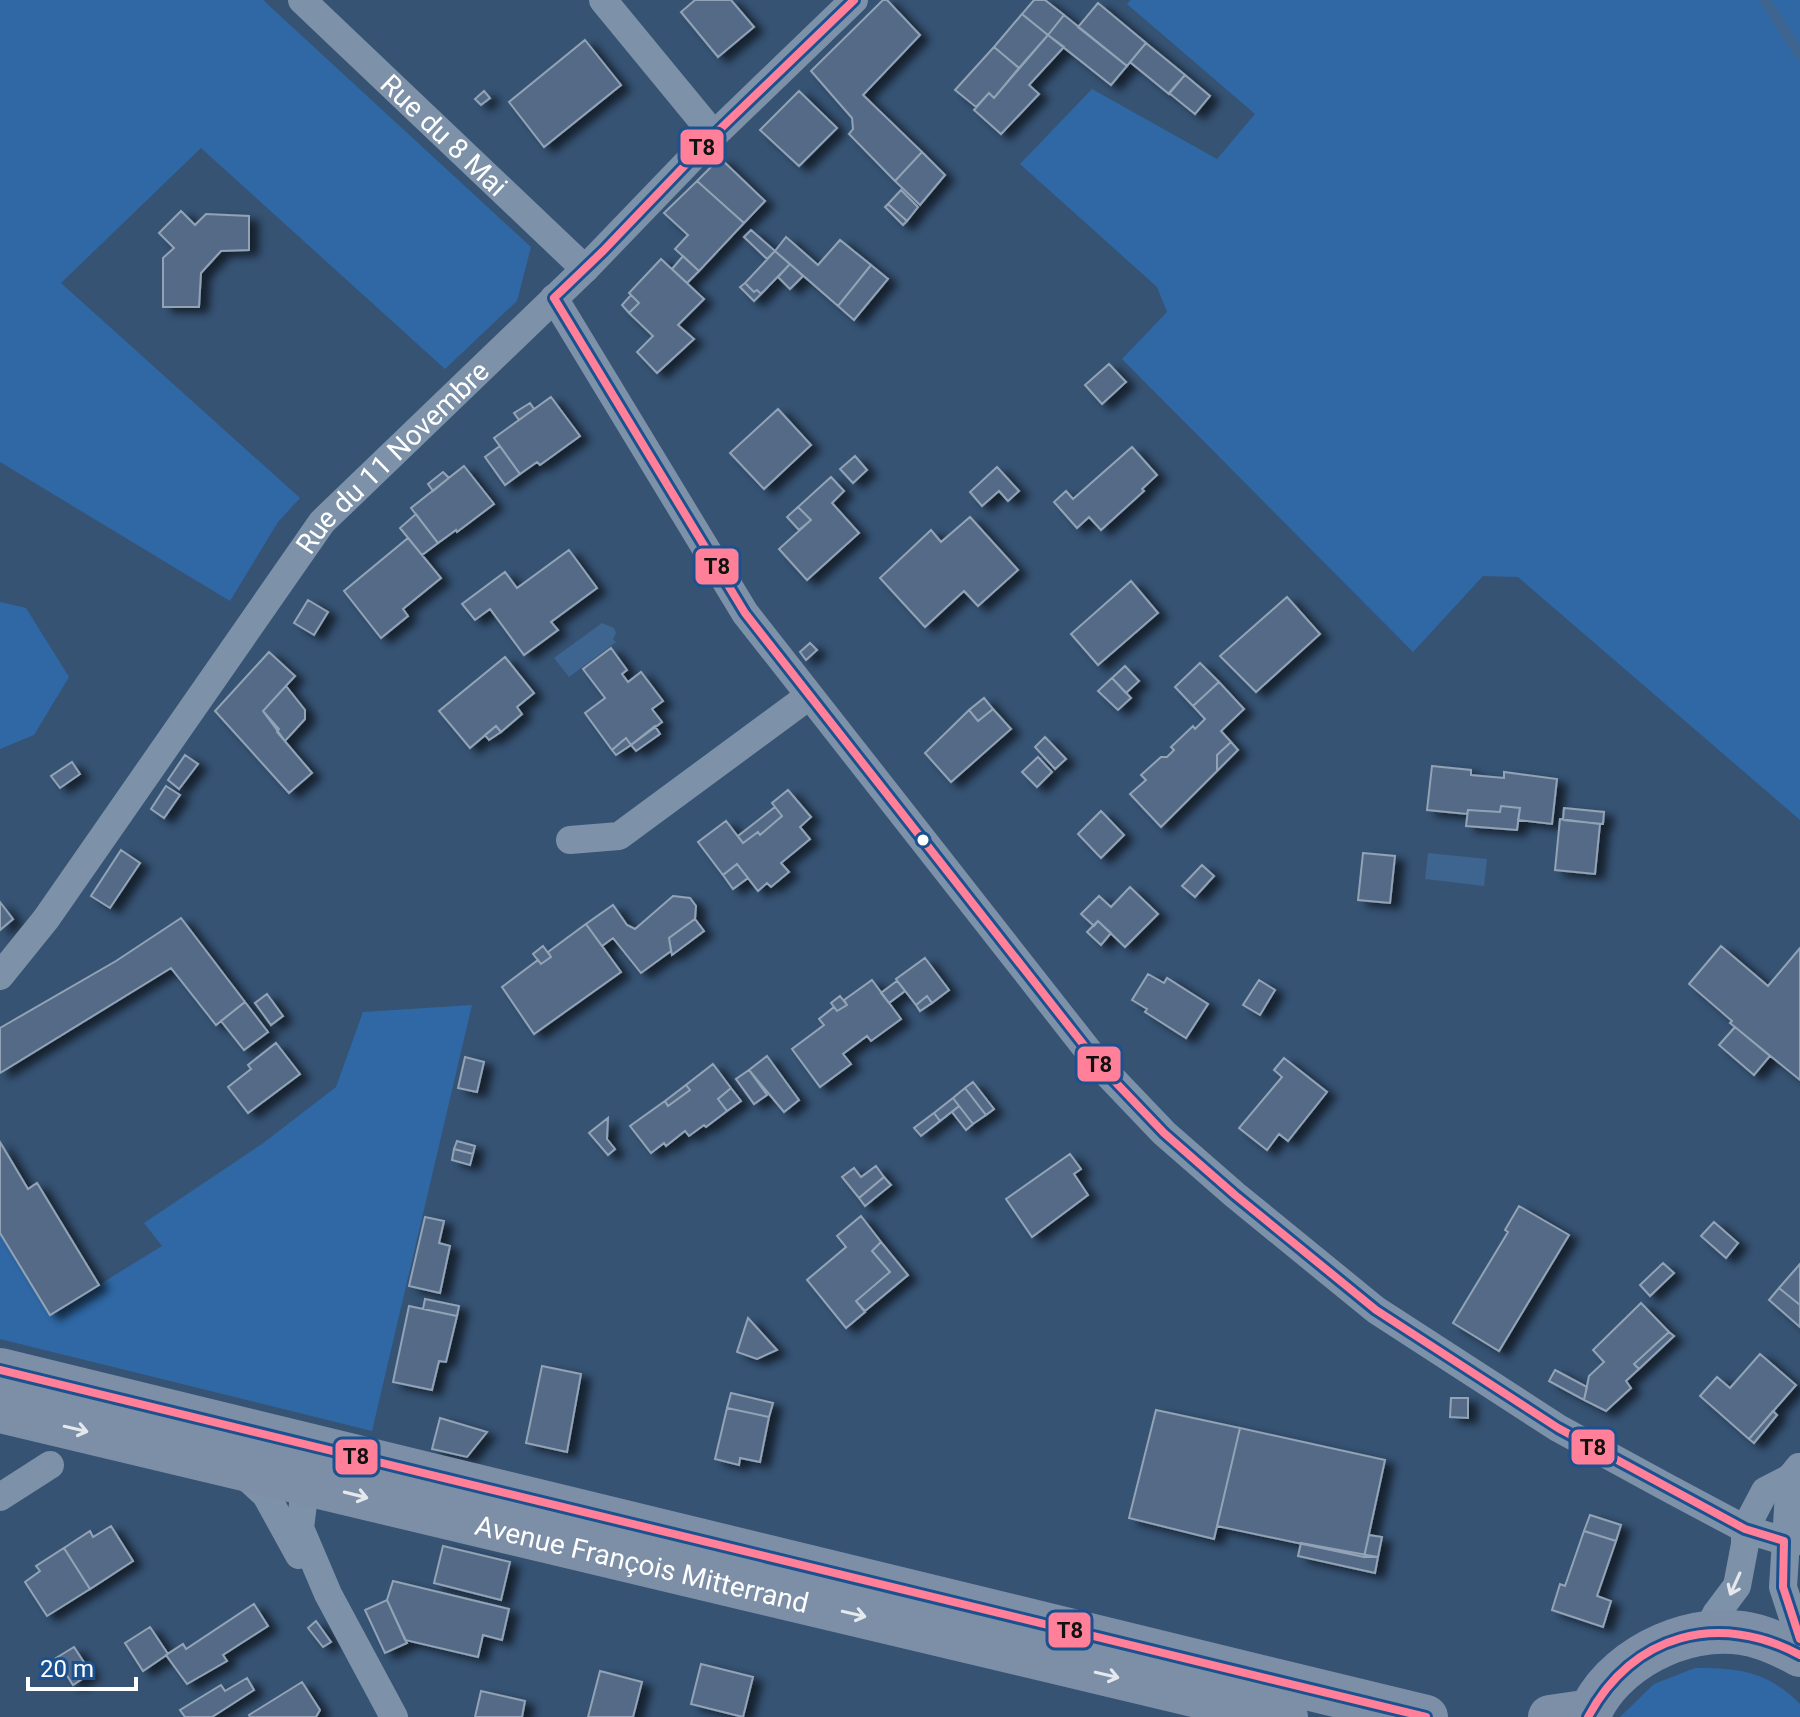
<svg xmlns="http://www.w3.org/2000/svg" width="1800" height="1717" font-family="Roboto,sans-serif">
  <defs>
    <filter id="shadow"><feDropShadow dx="9" dy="5" stdDeviation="4" flood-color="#0009"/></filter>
  </defs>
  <rect width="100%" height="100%" fill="#365374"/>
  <path fill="#2f68a5" d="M0 0H263L531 247 517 301 445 369 201 148 61 283 300 498 278 522 230 601 0 462Z
    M1131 0H1800V820L1518 577 1483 576 1413 652 1122 359 1167 312 1157 287 1020 164 1092 89 1217 159 1255 114 1127 4Z
    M0 602 26 608 69 677 34 735 0 749Z
    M472 1005 372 1431 0 1339V1233L50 1315 162 1246 144 1223 262 1144 336 1087 363 1012Z
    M1695 1668C1739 1668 1767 1671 1800 1704V1717H1620L1654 1684Z"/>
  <path fill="#3e6490" d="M602 623 614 628 616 633 613 639 616 642 569 677 554 658Z
    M1428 853 1487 859 1484 886 1425 879Z"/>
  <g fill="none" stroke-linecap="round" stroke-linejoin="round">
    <path stroke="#3e6490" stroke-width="11" d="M1765 0 1800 55"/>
  </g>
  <path fill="#546b86" stroke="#92a3b6" stroke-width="2" filter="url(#shadow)" d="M695 0H731L754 27 718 57 681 12Z
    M883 0H887L920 35 863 95 922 152 895 181 849 134 853 129 852 118 811 71Z
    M1034 0H1045L1064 15 1048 35 1022 14Z
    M1098 3 1146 43 1127 66 1078 27Z
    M1022 14 1048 35 1019 68 994 47Z
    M1064 15 1127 66 1111 85 1048 35Z
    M1048 35 1064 47 1029 85 1039 94 1001 134 974 110 989 93 994 98Z
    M585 40 621 85 544 147 509 102Z
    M1146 43 1185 75 1169 94 1130 62Z
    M994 47 1019 68 994 98 989 93 976 107 955 90Z
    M1185 75 1210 96 1195 114 1169 93Z
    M484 91 490 98 481 105 475 99Z
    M799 91 837 128 799 166 760 130Z
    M922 152 945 175 920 205 895 181Z
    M720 158 765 201 744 223 697 181Z
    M697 181 744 223 699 271 675 249 688 235 664 213Z
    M901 190 918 207 907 221 888 204Z
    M888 204 907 221 903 225 885 207Z
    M181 211 195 225 206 214 249 216V250L221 251 201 273 199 307H163V258L174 248 159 233Z
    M751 230 775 251 767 259 744 237Z
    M786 237 818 265 840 240 871 265 838 306 775 251Z
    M775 251 790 264 761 294 757 290 754 292 745 283Z
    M683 256 699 271 687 283 672 269Z
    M661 259 704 299 678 325 694 339 657 373 637 352 653 336 629 313 639 303 629 293Z
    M790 264 803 276 790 289 778 277Z
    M871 265 888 279 854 320 838 306Z
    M745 283 754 292 757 290 761 294 754 301 740 287Z
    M631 295 639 303 629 313 622 305Z
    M1109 364 1126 382 1102 404 1085 385Z
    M551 397 580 436 540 465 537 462 520 474 494 438Z
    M530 403 534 409 519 420 514 413Z
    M778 409 811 445 764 489 730 453Z
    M500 446 520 474 505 485 485 457Z
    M1132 447 1157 475 1142 489 1144 491 1101 530 1089 517 1077 528 1054 502 1066 491 1073 499Z
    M855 456 867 470 853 483 840 469Z
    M464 466 494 504 457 532 456 530 438 543 411 508Z
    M997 467 1019 491 1008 501 999 491 982 506 970 492Z
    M443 472 449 478 433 491 428 484Z
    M831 477 844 491 832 503 859 533 807 580 779 549 811 520 798 507Z
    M798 507 811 520 799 530 787 517Z
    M416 514 438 543 422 555 400 528Z
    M970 517 1018 570 978 606 964 591 925 627 880 578 931 530 941 542Z
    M408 538 441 578 403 609 408 616 381 638 344 591Z
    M569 550 597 588 551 622 558 630 524 655 490 609 475 620 462 604 505 572 517 588Z
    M1131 581 1158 613 1098 665 1071 634Z
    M1287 597 1320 634 1256 692 1220 656Z
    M308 600 328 612 314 635 294 623Z
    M810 643 817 650 806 660 800 652Z
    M611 648 627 670 622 674 628 682 641 672 663 701 652 709 662 722 631 745 626 738 612 750 585 713 605 698 583 669Z
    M269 652 295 676 263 711 279 729 277 732 312 773 289 793 215 711Z
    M505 657 534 693 517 707 522 714 501 732 496 726 470 748 439 711Z
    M1200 663 1219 682 1193 706 1175 687Z
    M1125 666 1139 681 1126 693 1112 678Z
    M1112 678 1131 698 1118 710 1098 691Z
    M1219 682 1244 709 1221 731 1231 742 1217 755V771L1161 827 1130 794 1146 780 1141 775 1161 757H1167L1174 750 1171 747 1193 726 1195 729 1205 719 1193 706Z
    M286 686 305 710V719L285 741 263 711Z
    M984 698 993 709 978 721 969 710Z
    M993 709 1011 729 951 782 925 753 969 710 978 721Z
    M496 726 501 732 489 740 485 735Z
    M655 726 660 734 636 751 631 745Z
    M1045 737 1066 759 1055 769 1035 747Z
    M626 738 631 745 616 755 612 750Z
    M1231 742 1238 750 1217 771V755Z
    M185 755 198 764 179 789 168 780Z
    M1038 757 1052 772 1037 787 1022 772Z
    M72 762 80 774 60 788 51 776Z
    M1432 766 1471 770V775L1504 778V772L1557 779 1552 824 1518 820 1520 808 1501 806 1500 812 1468 810 1467 814 1427 810Z
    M166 786 180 795 164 818 151 809Z
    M788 790 811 817 800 827 810 839 781 863 789 872 771 887 767 883 758 891 737 864 723 875 698 842 726 821 743 843 758 832 760 835 782 816 772 803Z
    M1501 806 1520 808 1517 830 1466 826 1468 810 1500 812Z
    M775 807 782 816 760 835 758 832 743 843 738 836Z
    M1564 808 1604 812 1603 824 1563 820Z
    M1101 811 1124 835 1101 858 1078 834Z
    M1560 819 1600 824 1595 874 1555 870Z
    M121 850 140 863 110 908 91 896Z
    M1363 853 1395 856 1390 903 1358 900Z
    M737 864 748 878 733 889 723 875Z
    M1202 865 1214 876 1195 897 1182 886Z
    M1130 887 1158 914 1125 947 1098 921 1094 926 1081 914 1099 896 1111 907Z
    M673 896 690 898 696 906 695 919 669 938 671 951 641 973 613 938 602 946 586 924 613 905 627 925 635 929Z
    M0 902 13 919 0 930Z
    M181 918 245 1002 216 1025 171 968 0 1073V1028L116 961Z
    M695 919 704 931 672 955 669 938Z
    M1098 921 1111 933 1101 945 1087 932Z
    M586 924 621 972 534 1034 502 987 538 960 541 964 551 957 548 952Z
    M543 946 551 957 541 964 533 954Z
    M1721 946 1768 986 1800 948V1080L1730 1023 1732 1021 1689 984Z
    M925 958 949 990 932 1003 927 996 916 1005 896 979Z
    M1148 974 1164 983 1167 978 1208 1004 1186 1038 1145 1012 1147 1009 1132 1000Z
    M872 980 901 1019 871 1041 867 1036 843 1054 851 1064 820 1087 792 1049 824 1025 819 1019 834 1007 837 1011 847 1005 844 1000Z
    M1259 980 1275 990 1260 1015 1243 1005Z
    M897 981 905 991 889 1003 881 993Z
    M267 994 283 1016 271 1025 255 1003Z
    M840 996 847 1005 837 1011 831 1003Z
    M927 996 932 1003 920 1011 916 1005Z
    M245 1002 268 1032 244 1050 221 1021Z
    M1735 1027 1770 1056 1754 1075 1719 1045Z
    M276 1043 300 1074 248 1113 228 1087 251 1069 248 1065Z
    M767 1056 799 1100 784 1112 749 1070Z
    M465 1057 484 1062 477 1092 458 1088Z
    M1284 1058 1327 1092 1288 1141 1279 1134 1267 1150 1239 1128 1282 1077 1274 1070Z
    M713 1064 731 1088 718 1099 727 1111 706 1127 704 1125 689 1136 685 1131 666 1146 664 1143 651 1153 630 1126 665 1101 668 1106 690 1090 686 1085Z
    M749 1070 767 1095 754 1104 736 1079Z
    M973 1082 994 1109 986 1115 965 1088Z
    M686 1085 690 1090 668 1106 665 1101Z
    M731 1088 741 1101 727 1111 718 1099Z
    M965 1088 986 1115 973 1124 953 1098Z
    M953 1098 959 1106 940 1121 934 1113Z
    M959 1106 973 1124 966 1130 952 1112Z
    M934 1113 940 1121 921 1136 914 1128Z
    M608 1118 607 1139 615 1149 608 1155 589 1133Z
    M457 1141 475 1146 473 1154 454 1149Z
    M0 1142 28 1189 37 1183 99 1285 50 1315 0 1233Z
    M454 1149 473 1154 470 1165 452 1160Z
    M1070 1154 1081 1169 1074 1174 1088 1195 1032 1237 1006 1199Z
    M876 1166 884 1177 859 1198 842 1177 854 1168 861 1177Z
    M884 1177 891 1185 865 1206 859 1198Z
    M1519 1206 1569 1235 1499 1351 1453 1323 1508 1232 1505 1230Z
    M861 1216 881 1242 872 1251 890 1272 856 1301 865 1312 846 1328 807 1280 846 1247 837 1236Z
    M425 1217 444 1221 439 1243 450 1246 440 1293 409 1286Z
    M1714 1222 1738 1243 1726 1258 1701 1236Z
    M881 1242 908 1275 865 1311 856 1301 890 1272 872 1251Z
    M1663 1263 1674 1273 1650 1296 1640 1285Z
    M1800 1264V1305L1779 1288Z
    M1779 1288 1800 1305V1327L1769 1300Z
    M425 1299 459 1306 457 1316 423 1309Z
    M1641 1303 1669 1332 1634 1364 1639 1369 1626 1381 1631 1388 1606 1411 1584 1400 1589 1376 1604 1362 1593 1350Z
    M409 1306 457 1316 446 1362 439 1361 432 1390 393 1382Z
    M748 1318 777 1350 757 1359 737 1352Z
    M1669 1332 1674 1336 1639 1369 1634 1364Z
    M1760 1354 1796 1385 1749 1439 1700 1396 1717 1377 1730 1388Z
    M542 1366 581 1374 567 1452 526 1443Z
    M1555 1370 1587 1387 1584 1400 1549 1381Z
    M731 1393 773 1403 769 1417 727 1408Z
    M1451 1398H1468V1418L1450 1417Z
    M727 1408 769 1417 760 1462 740 1458 739 1465 715 1459Z
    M1156 1410 1240 1428 1214 1539 1129 1518Z
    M1773 1411 1777 1415 1754 1443 1749 1439Z
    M440 1418 487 1432 467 1457 432 1449Z
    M1240 1428 1385 1460 1364 1557 1217 1526Z
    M1590 1515 1621 1525 1616 1541 1584 1531Z
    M111 1526 133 1561 90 1589 64 1548 90 1531 93 1537Z
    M1584 1531 1616 1541 1597 1596 1611 1601 1603 1627 1552 1610 1560 1584 1565 1586Z
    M1369 1535 1382 1537 1378 1557H1364Z
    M1301 1543 1378 1557 1375 1573 1298 1556Z
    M443 1546 510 1562 501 1600 434 1583Z
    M64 1548 90 1589 47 1616 25 1582 40 1571 36 1566Z
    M393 1581 509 1609 502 1640 483 1635 478 1657 405 1640 387 1600Z
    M387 1600 407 1643 385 1653 365 1610Z
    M254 1604 268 1626 223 1655 227 1661 187 1684 166 1655 183 1644 186 1649Z
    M316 1621 331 1642 323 1647 308 1628Z
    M150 1627 168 1654 143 1671 125 1643Z
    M74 1647 91 1673 73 1685 56 1658Z
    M701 1664 753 1677 743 1717 691 1704Z
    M600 1671 642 1682 633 1717H588Z
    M247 1678 254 1690 212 1717H185L180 1710 221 1685 225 1691Z
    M302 1682 320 1710 316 1717H250L249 1715Z
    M481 1691 525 1701 522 1717H475Z"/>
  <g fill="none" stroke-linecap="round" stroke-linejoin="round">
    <g stroke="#7d92a8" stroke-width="28">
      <path id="s1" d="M302 0 585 269"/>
      <path d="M603 0 714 135"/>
      <path d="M554 298 745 613 1101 1067 1164 1133 1235 1195 1376 1310 1558 1428 1668 1488 1745 1529 1784 1541H1800"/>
      <path d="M570 840 619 836 809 696"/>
      <path id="s2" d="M0 976 46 919 322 522 585 269 714 135 854 0"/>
      <path d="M1799 1467 1790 1478 1783 1587 1800 1639"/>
      <path d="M241 1472 266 1495 299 1555"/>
      <path d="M310 1484 303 1504 300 1528 328 1594 394 1717"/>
      <path d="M0 1497 50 1465"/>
      <path d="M1707 1632 1716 1614 1737 1586 1745 1544V1529L1765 1491 1790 1478"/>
    </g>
    <g stroke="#7d8fa7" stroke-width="44">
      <path d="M0 1370 1426 1717"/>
      <path id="s3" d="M0 1411 1286 1717"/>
      <path d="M1550 1717 1591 1711"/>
      <path d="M1588 1717C1610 1661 1684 1624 1742 1633 1763 1636 1782 1645 1800 1655"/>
    </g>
    <defs>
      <path id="bus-1" d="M554 298 745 613 1101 1067 1164 1133 1235 1195 1376 1310 1558 1428 1745 1529 1784 1541 1783 1587 1800 1639
        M554 298 603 251 714 135 854 0
        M0 1370 1426 1717
        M1588 1717C1632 1634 1719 1611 1800 1655"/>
    </defs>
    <use href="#bus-1" stroke="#1b518f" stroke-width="14"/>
    <use href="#bus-1" stroke="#ff8098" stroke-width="8"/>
  </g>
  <defs><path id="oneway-shaft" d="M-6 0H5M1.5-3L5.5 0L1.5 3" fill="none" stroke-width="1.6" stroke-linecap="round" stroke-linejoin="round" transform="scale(2)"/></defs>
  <g stroke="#e5e9ed">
    <use href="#oneway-shaft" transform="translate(76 1429) rotate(13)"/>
    <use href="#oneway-shaft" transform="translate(356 1495) rotate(14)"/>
    <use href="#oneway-shaft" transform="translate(854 1614) rotate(13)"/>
    <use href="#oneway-shaft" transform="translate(1107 1675) rotate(13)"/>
  </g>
  <use stroke="#e5e9ee" href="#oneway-shaft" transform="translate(1735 1584) rotate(114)"/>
  <circle fill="#fff" stroke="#1b518f" stroke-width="3" cx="923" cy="840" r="7"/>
  <g text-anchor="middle" stroke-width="8" stroke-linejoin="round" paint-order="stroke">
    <g font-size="28" fill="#fff" stroke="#1b518f">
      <text dy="10" stroke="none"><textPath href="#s1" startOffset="196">Rue du 8 Mai</textPath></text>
      <text dy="10" stroke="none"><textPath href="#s2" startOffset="652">Rue du 11 Novembre</textPath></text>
      <text dy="10" stroke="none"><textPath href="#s3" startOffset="660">Avenue François Mitterrand</textPath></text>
    </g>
  </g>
  <g stroke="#1b518f" stroke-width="3">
    <rect x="679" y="128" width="46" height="38" rx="8" fill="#ff8098"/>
    <rect x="694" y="547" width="46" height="39" rx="8" fill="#ff8098"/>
    <rect x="1076" y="1045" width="46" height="38" rx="8" fill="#ff8098"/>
    <rect x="1570" y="1428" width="46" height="38" rx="8" fill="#ff8098"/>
    <rect x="334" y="1438" width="45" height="38" rx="8" fill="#ff8098"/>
    <rect x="1047" y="1611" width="45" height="38" rx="8" fill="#ff8098"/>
  </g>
  <g font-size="22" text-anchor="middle" font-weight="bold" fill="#111">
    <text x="702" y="155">T8</text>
    <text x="717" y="574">T8</text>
    <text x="1099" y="1072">T8</text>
    <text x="1593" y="1455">T8</text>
    <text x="356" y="1464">T8</text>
    <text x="1070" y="1638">T8</text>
  </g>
  <path d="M28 1677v12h108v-12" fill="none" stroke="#ffffff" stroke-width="4"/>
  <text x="40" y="1677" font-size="24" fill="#ffffff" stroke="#1b518f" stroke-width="6" paint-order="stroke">20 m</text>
</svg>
